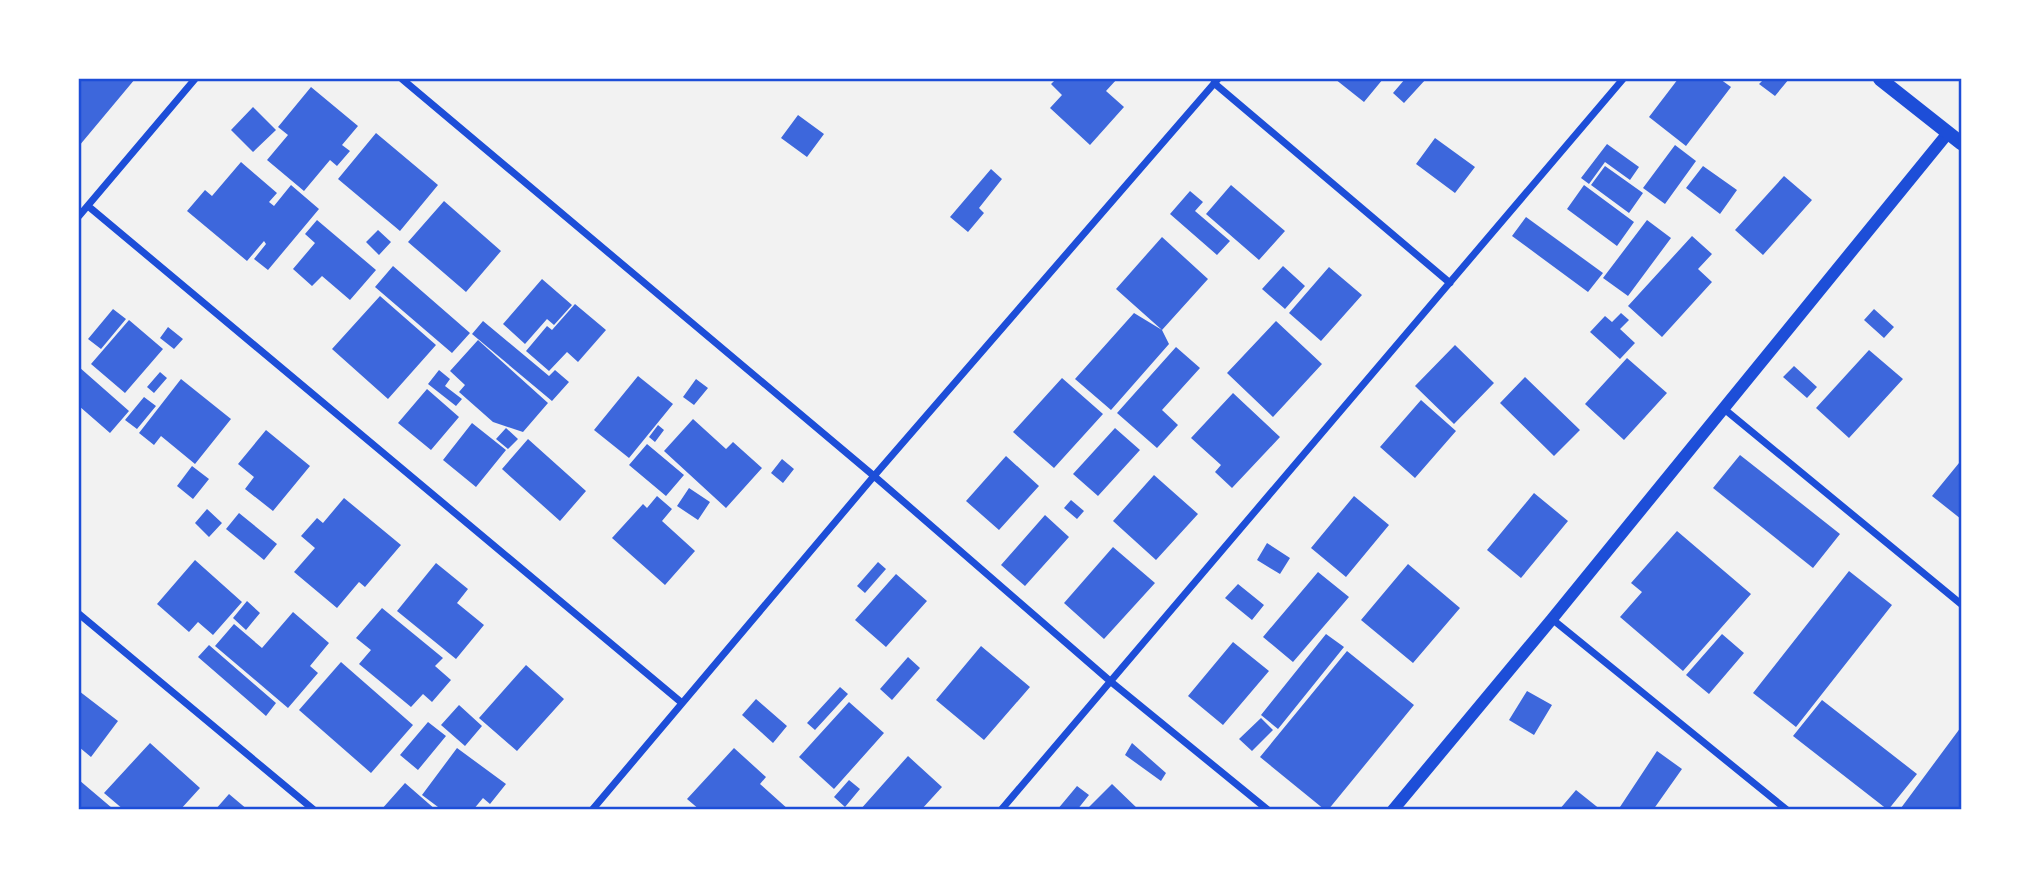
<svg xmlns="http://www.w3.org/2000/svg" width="2040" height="889" font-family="'Times New Roman',serif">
  <rect width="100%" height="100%" fill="#f2f2f2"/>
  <path fill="#3d67dc" d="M79 79H135L79 146Z
    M1056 79H1117L1106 91 1124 107 1090 145 1050 108 1062 95 1051 84Z
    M1335 79H1383L1364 102Z
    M1405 79H1426L1404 103 1393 93Z
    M1678 79H1720L1731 87 1686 146 1649 117Z
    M1764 79H1789L1775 96 1759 84Z
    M311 87 358 126 342 145 350 151 337 166 330 160 304 191 267 160 288 135 278 127Z
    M253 107 276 130 253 152 231 130Z
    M798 115 824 134 807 157 781 138Z
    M376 133 438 185 400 231 338 179Z
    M1435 138 1475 167 1455 193 1416 164Z
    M1607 144 1639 167 1630 180 1605 162 1589 184 1581 178Z
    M1675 145 1696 161 1665 204 1643 188Z
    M241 162 277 193 269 202 274 206 291 185 319 209 268 270 254 259 266 244 264 241 247 261 187 211 205 190 212 196Z
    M1605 166 1643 193 1629 213 1591 185Z
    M1703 166 1737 190 1720 214 1686 188Z
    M991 169 1002 179 979 208 984 213 968 232 950 217Z
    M1784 176 1812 200 1763 255 1735 230Z
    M1231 185 1285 231 1259 260 1206 214Z
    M1584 185 1634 222 1617 246 1567 209Z
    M1190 191 1203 202 1195 211 1230 241 1217 255 1170 214Z
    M444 201 501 251 466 292 408 242Z
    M1526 217 1603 273 1588 292 1512 236Z
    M317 220 376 270 350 300 322 276 312 286 293 269 315 243 305 234Z
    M1647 220 1671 238 1628 296 1603 278Z
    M378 230 391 242 379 255 366 242Z
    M1692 236 1712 254 1698 269 1712 282 1662 337 1628 306Z
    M1162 237 1208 279 1162 330 1169 344 1111 410 1075 379 1134 313 1162 330 1116 289Z
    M393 266 470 333 452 353 375 287Z
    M1283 266 1305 286 1285 309 1262 289Z
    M1329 267 1362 295 1321 341 1289 313Z
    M542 279 572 305 554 325 547 319 525 344 503 324Z
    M380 296 436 345 388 399 332 349Z
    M575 304 606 330 578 362 567 352 549 371 526 351 547 326 552 330Z
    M113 309 126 319 101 349 88 339Z
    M1874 309 1894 327 1884 338 1864 320Z
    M1621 313 1629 320 1620 329 1635 343 1620 359 1590 332 1605 316 1612 322Z
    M129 320 163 349 125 393 91 364Z
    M483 321 549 376 555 370 569 382 552 401 472 334Z
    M1276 321 1322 364 1273 417 1227 373Z
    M168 327 183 339 174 349 160 338Z
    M478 340 548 403 523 432 493 422 459 392 465 385 450 371Z
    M1455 345 1494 383 1454 424 1415 386Z
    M1176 347 1200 368 1162 410 1178 425 1157 448 1117 413Z
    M1869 350 1903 379 1849 438 1816 408Z
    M1627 358 1667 393 1624 440 1585 404Z
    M1794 366 1817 387 1807 398 1783 377Z
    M79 367 129 411 110 433 79 406Z
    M439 370 450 379 445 386 462 399 456 406 428 384Z
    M160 372 167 378 154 393 147 387Z
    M638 376 673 404 629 458 594 430Z
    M1525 377 1580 430 1554 456 1500 403Z
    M1062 378 1103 414 1054 468 1013 432Z
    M181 379 231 419 195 464 161 436 154 445 139 433Z
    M696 379 708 388 694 405 683 397Z
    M427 389 459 417 431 450 398 423Z
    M1233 393 1280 437 1232 488 1215 472 1221 465 1191 438Z
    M144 397 156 406 137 429 125 420Z
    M1421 400 1456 431 1415 478 1380 447Z
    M693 419 726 449 733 442 762 468 726 508 664 451Z
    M472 423 506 450 476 487 443 460Z
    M658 425 664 430 655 442 649 437Z
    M506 428 518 439 508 449 496 439Z
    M1115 428 1140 450 1098 496 1073 474Z
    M266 430 310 466 273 511 245 489 254 477 238 464Z
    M528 439 586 491 560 521 502 469Z
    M647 444 684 475 666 496 629 465Z
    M1740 455 1840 534 1813 568 1713 488Z
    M1006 456 1039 486 999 530 966 501Z
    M782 459 794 469 783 483 771 473Z
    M1959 463 1961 464V519L1932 496Z
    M192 466 209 479 193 499 177 486Z
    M1154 475 1198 514 1156 560 1113 521Z
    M689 488 710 502 698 520 677 506Z
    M1534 493 1568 521 1521 578 1487 550Z
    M657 496 672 509 662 521 695 551 665 585 612 538 643 504 647 508Z
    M1354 496 1389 525 1346 577 1311 548Z
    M344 498 401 545 365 587 359 582 337 608 294 572 315 548 301 536 317 518 323 523Z
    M1071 500 1084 511 1077 519 1064 508Z
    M207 509 222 523 209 537 195 523Z
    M239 513 277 544 264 560 226 529Z
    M1045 515 1069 537 1025 586 1001 565Z
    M1677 531 1751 594 1683 671 1620 617 1642 592 1631 583Z
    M1267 543 1290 558 1280 574 1257 560Z
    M1113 547 1155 583 1104 639 1064 603Z
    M195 560 242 602 213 635 198 622 189 632 157 604Z
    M878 562 886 569 865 593 857 586Z
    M436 563 468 589 457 603 484 625 456 659 397 611Z
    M1408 564 1460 608 1413 663 1361 620Z
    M1849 571 1892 605 1796 727 1753 693Z
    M1318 572 1349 597 1293 662 1263 637Z
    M896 574 927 601 886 647 855 620Z
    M1238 584 1264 605 1252 620 1225 598Z
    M247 601 260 613 246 630 233 618Z
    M382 608 443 658 435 666 451 680 432 702 423 694 411 707 359 664 371 650 356 638Z
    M293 612 329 643 310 666 318 673 288 708 215 646 234 624 262 648Z
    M1326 634 1344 647 1278 729 1261 715Z
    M1722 634 1744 653 1709 694 1686 675Z
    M1233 642 1269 671 1223 725 1188 696Z
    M209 645 276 703 266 716 198 657Z
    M981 646 1030 687 984 740 936 700Z
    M1347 651 1414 705 1328 810H1325L1260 757Z
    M908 657 920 668 892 700 880 689Z
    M341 662 413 725 371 773 299 710Z
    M526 665 564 699 517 751 479 718Z
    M840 687 848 694 815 730 807 723Z
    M79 691 118 721 91 757 79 747Z
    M1527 691 1552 705 1534 735 1509 720Z
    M756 699 787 726 773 743 742 715Z
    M1822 700 1917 774 1888 810 1793 736Z
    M849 702 884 733 834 789 799 757Z
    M459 705 482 726 465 746 441 725Z
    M1261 718 1273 730 1252 751 1239 739Z
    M428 722 446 736 418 770 400 755Z
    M1961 727V810H1904L1901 808Z
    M150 743 200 788 180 810H124L104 793Z
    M1132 743 1166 773 1161 781 1125 755Z
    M457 748 506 784 490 804 483 798 473 810H442L422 795Z
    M734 748 766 777 760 784 789 810H700L687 799Z
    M1657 751 1682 769 1653 810H1618Z
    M908 756 942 787 921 810H860Z
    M79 780 112 808 110 810 79 809Z
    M849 780 860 789 845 807 834 797Z
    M405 783 436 810H381Z
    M1112 784 1139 810H1086Z
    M1077 786 1089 795 1077 810H1057Z
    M1576 790 1601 810H1559Z
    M229 794 248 810H215Z"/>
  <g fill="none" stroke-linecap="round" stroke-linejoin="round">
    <path stroke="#1d4ed8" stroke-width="7" d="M402 79 874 476 1110 681 1268 810
      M1214 83 1450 283
      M88 206 682 703
      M79 216 195 79
      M1723 408 1961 604
      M79 614 314 810
      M1552 619 1787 810
      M592 810 874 476 1218 79
      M1001 810 1623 79"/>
    <path stroke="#1d4ed8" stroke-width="12" d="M1393 810 1552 619 1948 133"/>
    <path stroke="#1d4ed8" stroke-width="14" d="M1880 79 1961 143"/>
  </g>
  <rect width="2040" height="889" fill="none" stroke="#ffffff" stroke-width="161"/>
  <rect x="80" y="80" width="1880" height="728" fill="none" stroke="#1d4ed8" stroke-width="2.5"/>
</svg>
